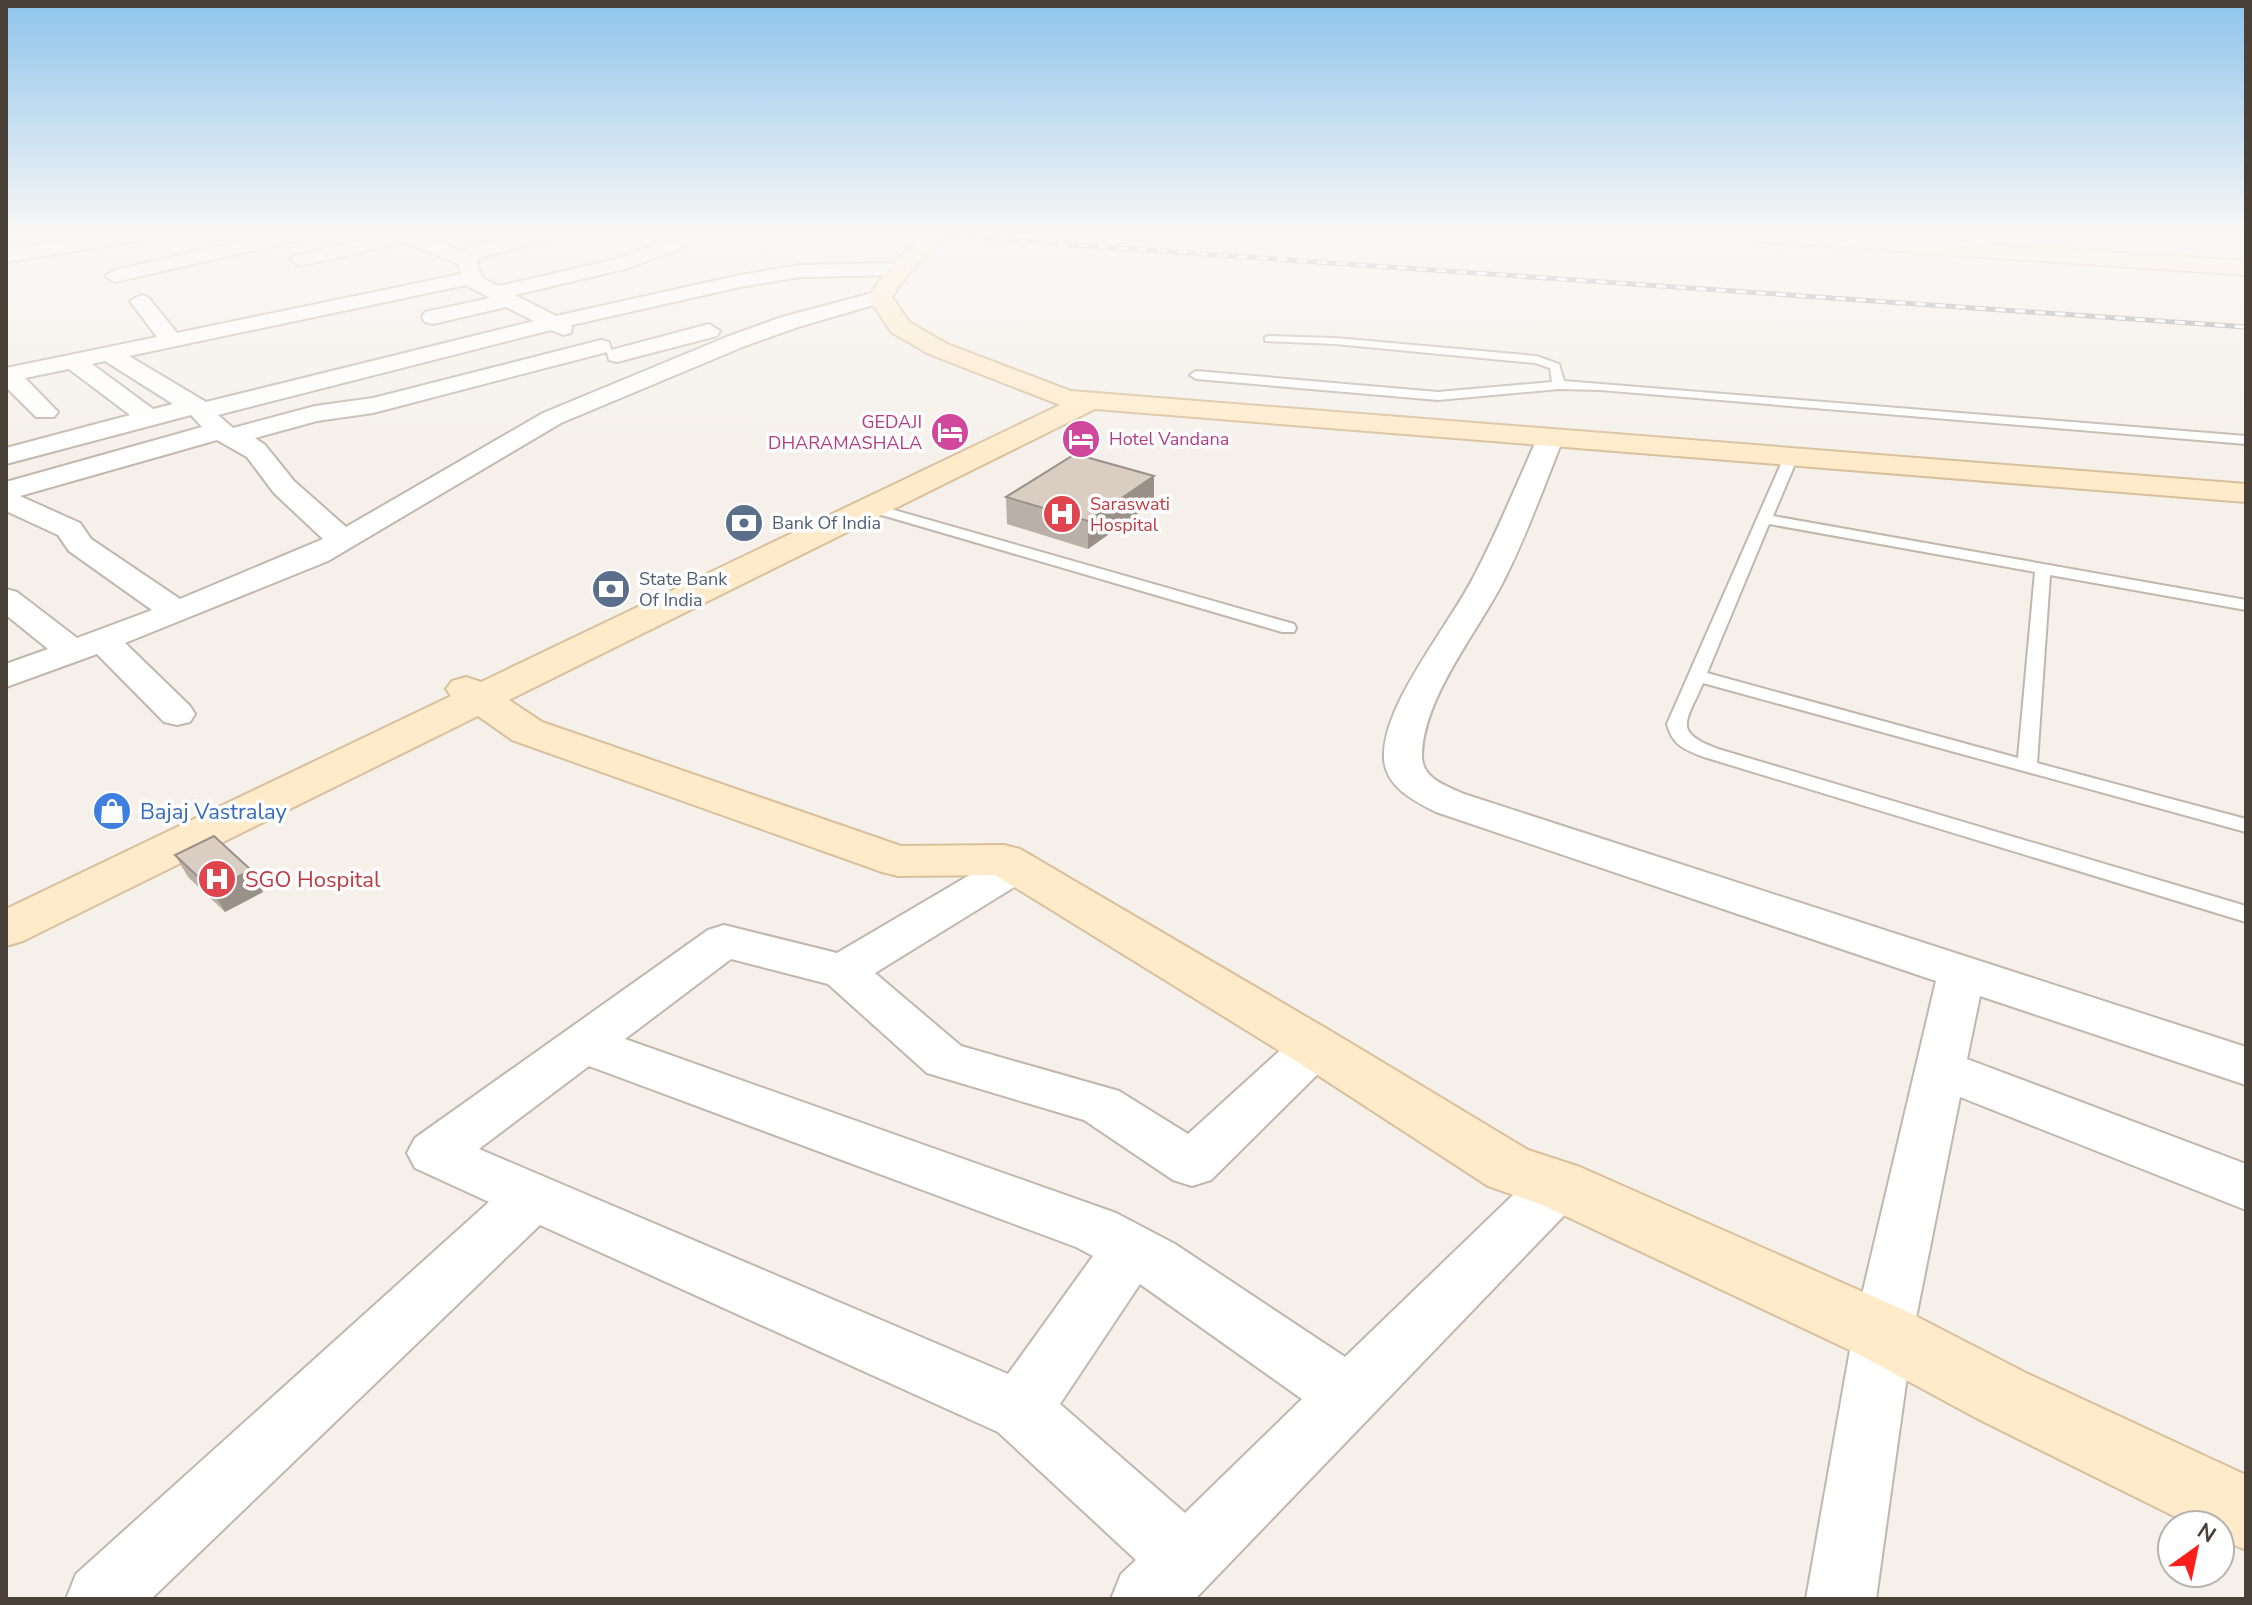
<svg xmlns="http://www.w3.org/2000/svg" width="2252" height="1605" font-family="'Nunito Sans',sans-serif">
  <rect width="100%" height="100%" fill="#f5f0ea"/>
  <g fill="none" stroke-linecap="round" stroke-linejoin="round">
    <defs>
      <path id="lane" d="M1269 336 1335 338 1536 356 1559 364 1564 381 2246 436V444L1600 390 1559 389 1438 400 1196 379 1190 375 1196 371 1438 392 1552 382 1550 368 1535 363 1335 344 1265 341V337Z
        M1791 453 1798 457 1773 516 2246 600V610L2050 575 2037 763 2246 819V832L1703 683C1687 721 1671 732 1718 749L2246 906V922L1704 757C1685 750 1672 745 1667 724L1784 457ZM1769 524 2035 572 2018 758 1707 673Z
        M873 504 1294 624 1296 628 1294 632H1282L868 511 866 508Z"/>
      <path id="street" d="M105 234H151L142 240 6 262V250Z
        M273 234H308L299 240 115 282 105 276 115 270Z
        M389 234H420L461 251 523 234H554L552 238 476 259 482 278 499 286 612 260 671 240 681 246 678 250 625 269 515 295 556 316 740 275 800 265 900 263 910 269 900 275 800 277 740 287 572 325 571 333 563 335 551 330 218 415 233 428 315 406 373 398 601 340 609 342 611 350 709 324 720 331 717 336 617 362 609 360 607 352 373 413 317 421 255 438 265 445 294 481 346 527 543 413 729 336 782 317 880 291 890 297 887 301 798 327 745 346 561 423 328 561 125 643 190 706 195 714 190 722 177 725 164 722 97 654 6 687V664L48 649 6 615V589L17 592 77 638 152 610 69 551 58 535 6 511V482L202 427 191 415 6 464V448L130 415 69 369 25 378 58 412 54 417H36L6 387V368L157 337 130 301 141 295 148 297 177 333 461 274 458 264 406 242 300 266 290 260 293 256ZM466 285 490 298 425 312 422 317 425 322 433 324 506 307 534 321 206 402 129 356ZM105 361 173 404 153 409 92 364ZM217 440 247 457 274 493 323 539 180 599 91 539 80 523 20 496Z
        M1962 234H1982L1992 245 1989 249H1975Z
        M1550 431 1559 433 1563 439C1544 486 1527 535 1504 580 1478 632 1423 697 1422 756 1422 779 1447 786 1464 794L2246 1047V1085L1980 996 1967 1059 2246 1164V1210L1960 1097 1913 1333 1876 1599H1806L1853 1333 1936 981 1436 812C1414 801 1384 786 1384 757 1383 704 1448 627 1473 578 1497 533 1516 485 1537 439L1541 433Z
        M1017 852 1032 856 1038 866 1032 876 875 973 961 1046 1119 1091 1188 1134 1298 1034 1315 1028 1332 1034 1340 1047 1332 1060 1211 1180 1192 1186 1173 1180 1084 1120 927 1073 828 984 731 959 625 1039 1116 1213 1175 1244 1345 1357 1540 1169 1559 1162 1578 1169 1586 1185 1578 1201 1195 1599H1111L1121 1574 1136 1560 998 1432 540 1225 151 1599H66L76 1574 489 1202 415 1168 407 1153 415 1138 708 930 724 925 837 953 1002 856ZM589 1066 1076 1247 1093 1256 1008 1374 479 1149ZM1140 1284 1302 1399 1185 1513 1060 1404Z"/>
      <path id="secondary" d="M924 234H946L908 274 892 297 909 322 947 344 1071 391 2246 484V502L1095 409 509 700 542 722 901 846 1004 845 1020 849 1334 1033 1528 1150 1580 1167 1906 1311 2026 1373 2246 1475V1550L2220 1539V1525H2192L1978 1419 1860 1355 1540 1204 1488 1186 1296 1061 995 875 898 876 882 872 512 740 478 716 23 941 6 946V909L451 696 446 689 452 681 466 677 481 682 1060 405 929 354 891 332 868 297 892 264Z
        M1727 234H1835L2246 261V275L1737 240Z"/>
    </defs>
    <use href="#lane" stroke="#c1b7ac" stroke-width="4"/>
    <use href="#street" stroke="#c1b7ac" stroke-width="4"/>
    <use href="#secondary" stroke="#d8c09c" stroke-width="4"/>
    <use href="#lane" fill="#fff" fill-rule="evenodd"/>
    <use href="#street" fill="#fff" fill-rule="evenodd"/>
    <use href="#secondary" fill="#ffebca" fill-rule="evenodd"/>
    <defs>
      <path id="rail" d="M918 234 2246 327"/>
    </defs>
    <use href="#rail" stroke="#999" stroke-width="5"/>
    <use href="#rail" stroke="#fff" stroke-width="3" stroke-dasharray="10" stroke-linecap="butt"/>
  </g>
  <path fill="#bbb0a7" d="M1006 497 1154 502 1088 549 1007 524Z
    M175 855 251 870 263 892 225 912 188 877Z"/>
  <path fill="#999088" d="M1154 476V502L1088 549V521Z
    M251 870 263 892 225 912 212 890Z"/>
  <path fill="#dacdc2" stroke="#999088" stroke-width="2" d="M1075 454 1154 476 1088 521 1006 497Z
    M214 836 251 870 212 890 175 855Z"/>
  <linearGradient id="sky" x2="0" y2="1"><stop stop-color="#8ec4ec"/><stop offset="0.51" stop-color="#faf8f6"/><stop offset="1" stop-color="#faf8f6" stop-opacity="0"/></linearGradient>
  <rect width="2252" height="459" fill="url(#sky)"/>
  <defs>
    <symbol id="hotel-disc" viewBox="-11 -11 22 22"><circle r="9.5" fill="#d1479c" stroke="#fff"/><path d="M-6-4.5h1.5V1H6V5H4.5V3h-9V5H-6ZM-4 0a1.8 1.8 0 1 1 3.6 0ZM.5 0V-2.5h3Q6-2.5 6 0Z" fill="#fff"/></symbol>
    <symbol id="hospital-disc" viewBox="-11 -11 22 22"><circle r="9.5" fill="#e0444e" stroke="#fff"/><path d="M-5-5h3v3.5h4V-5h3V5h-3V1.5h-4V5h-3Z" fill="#fff"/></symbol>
    <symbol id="bank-disc" viewBox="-11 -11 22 22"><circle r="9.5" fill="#5c6f8a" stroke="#fff"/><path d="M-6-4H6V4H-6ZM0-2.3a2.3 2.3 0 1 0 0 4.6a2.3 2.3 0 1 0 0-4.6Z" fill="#fff"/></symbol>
    <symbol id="shop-disc" viewBox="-11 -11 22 22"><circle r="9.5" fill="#3f7fe0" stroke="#fff"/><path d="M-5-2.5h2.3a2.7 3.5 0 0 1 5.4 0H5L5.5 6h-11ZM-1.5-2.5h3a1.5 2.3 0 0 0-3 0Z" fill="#fff"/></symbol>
  </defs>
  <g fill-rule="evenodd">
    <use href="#hotel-disc" x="928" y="410" width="44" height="44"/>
    <use href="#hotel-disc" x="1059" y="417" width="44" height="44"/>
    <use href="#hospital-disc" x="1040" y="492" width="44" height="44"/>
    <use href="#bank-disc" x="722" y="501" width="44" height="44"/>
    <use href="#bank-disc" x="589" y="567" width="44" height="44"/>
    <use href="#shop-disc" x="90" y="789" width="44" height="44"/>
    <use href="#hospital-disc" x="195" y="857" width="44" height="44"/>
  </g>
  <g text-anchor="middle" stroke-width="7" stroke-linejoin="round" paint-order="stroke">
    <g font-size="18" fill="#b23c85" stroke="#fff" text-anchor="end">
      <text x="922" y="428">GEDAJI<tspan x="922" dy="21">DHARAMASHALA</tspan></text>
      <text x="1109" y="445" text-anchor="start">Hotel Vandana</text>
    </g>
    <g font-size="18" fill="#be3a42" stroke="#fff" text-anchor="start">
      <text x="1090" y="510">Saraswati<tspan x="1090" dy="21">Hospital</tspan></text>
    </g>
    <g font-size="18" fill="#4e5e75" stroke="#fff" text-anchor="start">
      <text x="772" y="529">Bank Of India</text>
      <text x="639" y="585">State Bank<tspan x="639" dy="21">Of India</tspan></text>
    </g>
    <g font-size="22" fill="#366cbe" stroke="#fff" text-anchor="start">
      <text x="140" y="819">Bajaj Vastralay</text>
    </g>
    <g font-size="22" fill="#be3a42" stroke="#fff" text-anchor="start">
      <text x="245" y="887">SGO Hospital</text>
    </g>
  </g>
  <rect width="2252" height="1605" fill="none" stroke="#494038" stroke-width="16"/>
  <g transform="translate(2196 1549) rotate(33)"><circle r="38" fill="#ffffff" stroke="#b6b3af" stroke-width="2"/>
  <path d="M0-6L14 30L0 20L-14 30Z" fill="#fc1e1a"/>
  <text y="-12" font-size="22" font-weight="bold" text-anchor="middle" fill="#494038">N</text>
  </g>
</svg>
